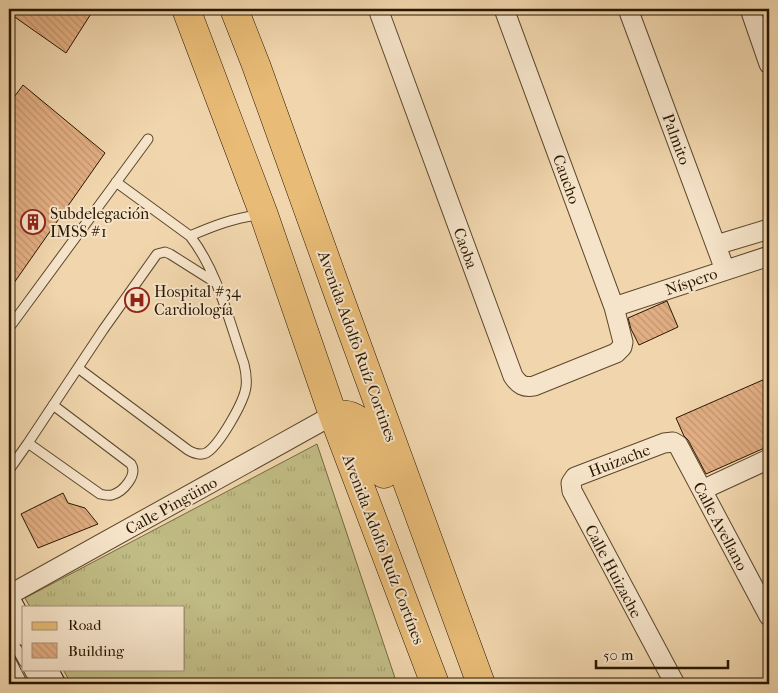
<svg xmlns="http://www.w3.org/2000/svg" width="778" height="693" font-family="'IM FELL French Canon',serif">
  <defs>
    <pattern id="grass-tufts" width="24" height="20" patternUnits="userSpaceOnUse" patternTransform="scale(1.25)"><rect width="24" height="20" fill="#c1bc85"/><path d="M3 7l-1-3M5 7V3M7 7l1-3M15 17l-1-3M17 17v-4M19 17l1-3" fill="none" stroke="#a6a171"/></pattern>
    <pattern id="building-back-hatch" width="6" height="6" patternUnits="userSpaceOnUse" patternTransform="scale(1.25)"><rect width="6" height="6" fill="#e2ae83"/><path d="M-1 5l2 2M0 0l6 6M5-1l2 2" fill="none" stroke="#c2956f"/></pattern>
  </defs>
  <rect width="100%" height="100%" fill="#f1d6ad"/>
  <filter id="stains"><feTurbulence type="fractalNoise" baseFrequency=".004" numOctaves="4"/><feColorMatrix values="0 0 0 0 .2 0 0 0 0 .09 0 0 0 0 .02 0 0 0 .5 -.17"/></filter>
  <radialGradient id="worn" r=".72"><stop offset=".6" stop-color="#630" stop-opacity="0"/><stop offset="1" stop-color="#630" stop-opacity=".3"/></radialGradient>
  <path fill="url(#grass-tufts)" stroke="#756a42" d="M317 444 397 684H71L63 669H184V607H30L25 598Z"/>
  <path fill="url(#building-back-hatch)" stroke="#291700" d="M9 9H94L66 53 9 13Z
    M23 85 105 153 9 290V104Z
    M667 301 678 327 639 345 631 329 628 318Z
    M765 379 769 387V446L706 474 688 440 684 436 676 418Z
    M63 493 68 503 85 508 98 524 38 548 21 514Z"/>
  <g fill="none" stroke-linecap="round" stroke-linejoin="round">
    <defs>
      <path id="lane" d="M116 182 190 236C213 226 236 217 261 215
        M9 328 148 139
        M78 368 188 450C193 453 199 456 206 453 219 446 244 402 246 387 247 379 246 372 244 364 229 321 218 272 190 236
        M53 405 131 464C138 475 123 492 112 495 108 496 104 495 100 494L28 443 103 330 157 254 165 252 170 254 216 283
        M9 470 28 443
        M9 634 24 662
        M9 657 23 684
        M28 669 36 684"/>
      <path id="street" d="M378 9 513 376C519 385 524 388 534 386L616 353 622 347 623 342 614 307 504 9
        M628 9 725 270
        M750 9 769 64
        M716 245 769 229
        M614 307 769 256
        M702 490 769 459
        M9 595 333 415
        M675 684 572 491 571 483 575 477 664 443 673 442 678 445 769 616"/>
      <path id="secondary" d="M9 604 24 632
        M44 669 52 684"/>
      <path id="primary" d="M186 9 264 215 333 415 435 684
        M234 9 256 65 339 296 481 684
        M333 415C369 409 374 448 384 474"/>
    </defs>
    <use href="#lane" stroke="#5b472b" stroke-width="11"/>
    <use href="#street" stroke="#5b472b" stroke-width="21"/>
    <use href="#secondary" stroke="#291700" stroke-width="28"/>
    <use href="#primary" stroke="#291700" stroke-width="29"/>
    <use href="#lane" stroke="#f6e4ca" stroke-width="9"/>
    <use href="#street" stroke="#f6e4ca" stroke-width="19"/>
    <use href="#secondary" stroke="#f6e4ca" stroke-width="26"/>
    <use href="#primary" stroke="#e8bb76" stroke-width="28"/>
  </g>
  <defs>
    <symbol id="building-ring" viewBox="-11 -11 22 22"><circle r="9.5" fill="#f6e4ca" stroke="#8f2418" stroke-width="1.5"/><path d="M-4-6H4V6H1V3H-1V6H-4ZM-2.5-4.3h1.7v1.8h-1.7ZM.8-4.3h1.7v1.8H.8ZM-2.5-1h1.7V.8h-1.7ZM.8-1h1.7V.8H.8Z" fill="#8f2418"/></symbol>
    <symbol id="hospital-ring" viewBox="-11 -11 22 22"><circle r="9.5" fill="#f6e4ca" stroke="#8f2418" stroke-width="1.5"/><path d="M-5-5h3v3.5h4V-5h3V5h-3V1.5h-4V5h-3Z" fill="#8f2418"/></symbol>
  </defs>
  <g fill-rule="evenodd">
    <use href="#building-ring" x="19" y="208" width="28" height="28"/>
    <use href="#hospital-ring" x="123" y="286" width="28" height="28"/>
  </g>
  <g text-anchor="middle" stroke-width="4" stroke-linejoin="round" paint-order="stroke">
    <g font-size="16" fill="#291700" stroke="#f6e4ca">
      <text transform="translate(677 139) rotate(70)" y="6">Palmito</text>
      <text transform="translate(567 179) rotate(70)" y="6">Caucho</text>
      <text transform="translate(466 248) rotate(70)" y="6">Caoba</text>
      <text transform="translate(691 281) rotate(-19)" y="6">Níspero</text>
      <text transform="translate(358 346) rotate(70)" y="6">Avenida Adolfo Ruíz Cortines</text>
      <text transform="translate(619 460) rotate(-21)" y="6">Huizache</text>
      <text transform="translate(171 505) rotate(-29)" y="6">Calle Pingüino</text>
      <text transform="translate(721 526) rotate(62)" y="6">Calle Avellano</text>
      <text transform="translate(384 549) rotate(69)" y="6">Avenida Adolfo Ruíz Cortínes</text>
      <text transform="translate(614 571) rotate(62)" y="6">Calle Huizache</text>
    </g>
    <g font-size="16" fill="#291700" stroke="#f6e4ca" text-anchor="start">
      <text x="50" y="219">Subdelegación<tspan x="50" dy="18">IMSS #1</tspan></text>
      <text x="154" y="297">Hospital #34<tspan x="154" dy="18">Cardiología</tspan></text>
    </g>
  </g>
  <rect width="778" height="693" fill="none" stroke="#f1d6ad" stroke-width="30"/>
  <rect x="10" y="10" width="758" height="673" fill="none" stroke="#291700" stroke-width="2.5"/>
  <rect x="15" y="15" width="748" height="663" fill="none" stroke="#291700"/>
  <rect x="22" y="606" width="162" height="65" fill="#f6e4ca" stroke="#a49279"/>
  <rect x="32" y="622" width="25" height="8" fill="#e8bb76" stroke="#a49279"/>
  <text x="68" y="630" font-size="15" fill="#291700">Road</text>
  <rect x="32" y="643" width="25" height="15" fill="url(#building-back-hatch)" stroke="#a49279"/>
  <text x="68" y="656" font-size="15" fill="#291700">Building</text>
  <path d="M596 660v8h132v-8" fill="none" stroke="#291700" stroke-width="2.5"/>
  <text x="603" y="660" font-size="15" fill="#291700" stroke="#f6e4ca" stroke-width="4" paint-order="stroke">50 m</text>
  <rect width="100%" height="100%" filter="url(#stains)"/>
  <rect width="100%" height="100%" fill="url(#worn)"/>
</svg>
